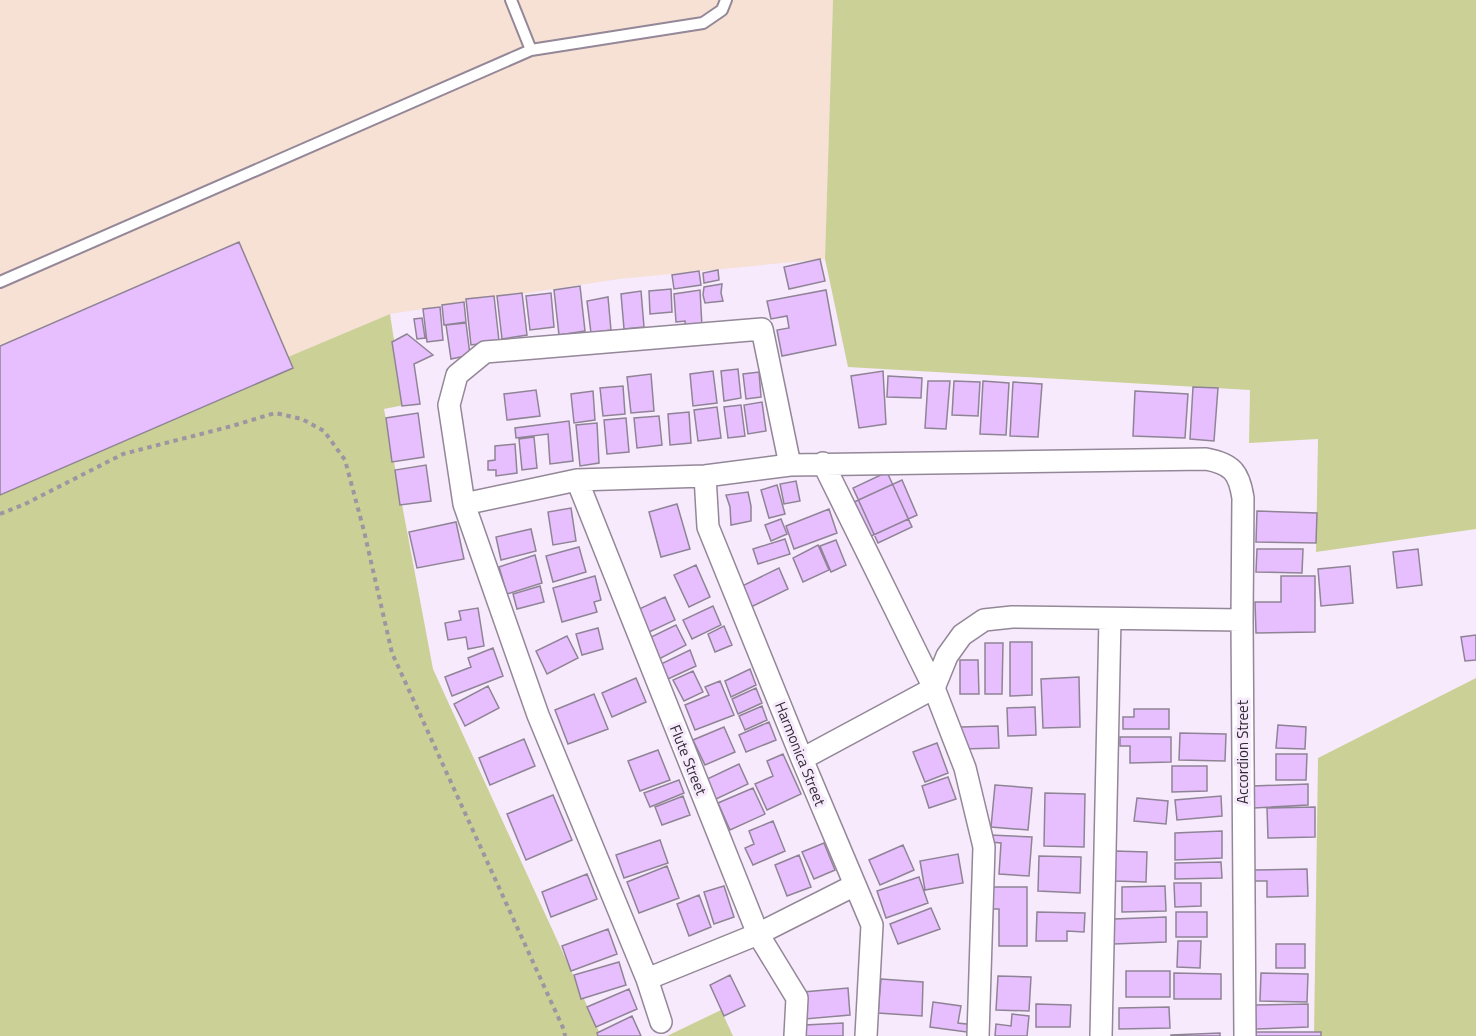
<svg xmlns="http://www.w3.org/2000/svg" width="1476" height="1036" font-family="'Titillium Web',sans-serif">
  <rect width="100%" height="100%" fill="#f7eafd"/>
  <path fill="#f7e0d4" d="M0 0H833L825 259 619 279 390 314 0 478Z"/>
  <path fill="#cbd196" d="M833 0H1476V529L1316 552 1318 439 1249 443 1250 390 848 367 825 259Z
    M390 314 404 405 384 409 433 669 601 1036H0V478Z
    M1476 678V1036H1314L1318 758Z
    M721 1010 733 1036H667Z"/>
  <path fill="#e7befe" stroke="#8f8495" stroke-width="1.5" d="M239 242 293 368 0 495V346Z
    M820 259 825 281 789 289 784 267Z
    M718 270 719 280 704 283 703 273Z
    M699 271 701 285 674 289 672 275Z
    M722 284 721 293 723 301 705 303 703 295 704 287Z
    M580 286 585 331 559 335 554 290Z
    M671 289 672 312 650 314 649 291Z
    M700 290 702 327 686 330 685 321 676 322 674 294Z
    M826 290 836 345 782 356 777 330 789 328 787 316 771 319 767 301Z
    M641 291 644 327 624 329 621 294Z
    M522 293 527 335 502 339 497 296Z
    M551 293 554 327 530 330 526 296Z
    M494 296 499 341 471 345 466 299Z
    M608 297 611 330 591 333 587 301Z
    M464 302 466 322 444 325 442 305Z
    M440 307 443 340 427 342 423 309Z
    M422 318 425 338 417 339 414 319Z
    M466 323 470 355 451 359 446 325Z
    M407 334 433 355 414 364 420 404 402 406 392 342Z
    M738 369 741 398 724 401 721 371Z
    M713 371 717 403 693 406 690 374Z
    M883 371 886 424 859 428 851 376Z
    M759 372 761 397 746 399 743 374Z
    M651 374 654 411 631 413 627 377Z
    M888 376 922 378 921 398 887 397Z
    M928 381H950L946 429 925 428Z
    M954 381 980 382 978 416 952 415Z
    M983 381 1009 383 1006 435 980 434Z
    M1013 382 1042 384 1038 437 1010 436Z
    M623 386 625 414 603 416 600 388Z
    M1193 387 1218 388 1214 441 1190 439Z
    M536 390 540 416 507 420 504 394Z
    M593 391 595 420 574 423 571 394Z
    M1135 391 1188 394 1185 438 1133 436Z
    M762 402 766 431 748 434 744 405Z
    M741 405 745 436 728 438 724 407Z
    M717 407 721 438 698 441 694 410Z
    M689 412 691 443 670 445 668 414Z
    M418 413 424 457 392 462 386 418Z
    M659 416 662 445 637 448 634 418Z
    M626 418 629 452 607 454 604 420Z
    M569 421 573 461 550 464 548 434 516 438 515 428Z
    M597 423 599 463 580 466 576 425Z
    M534 437 537 468 522 470 519 439Z
    M515 444 517 473 496 476V470H488V461L495 460V446Z
    M426 465 431 501 400 505 395 470Z
    M887 472 912 527 878 543 853 488Z
    M902 480 917 515 867 538 852 503Z
    M796 481 800 501 784 504 780 484Z
    M777 485 785 514 769 518 761 490Z
    M748 492 751 506V521L731 525 730 507 726 495Z
    M677 504 690 549 661 557 649 512Z
    M571 508 576 541 553 545 548 512Z
    M829 509 837 533 794 549 786 526Z
    M1257 511 1317 513 1316 543 1256 542Z
    M781 519 787 534 771 541 765 525Z
    M456 522 464 559 417 568 409 532Z
    M531 529 536 551 501 560 496 537Z
    M785 539 790 554 758 564 753 549Z
    M836 540 846 565 831 572 820 546Z
    M818 545 829 570 803 582 793 558Z
    M579 547 586 572 553 582 546 556Z
    M1257 549H1303L1302 573 1256 572Z
    M1418 549 1422 585 1397 588 1393 552Z
    M535 555 542 583 507 594 499 567Z
    M696 565 710 597 689 607 674 575Z
    M1350 566 1353 603 1321 606 1318 569Z
    M779 568 788 589 749 608 740 587Z
    M595 576 601 600 594 602 597 612 562 622 553 588Z
    M1281 576H1315V632L1256 633 1255 602H1281Z
    M540 586 544 602 517 609 513 594Z
    M665 597 675 620 647 633 637 610Z
    M713 606 721 625 692 639 683 620Z
    M478 608 484 646 468 649 466 637 448 640 445 623 461 620 459 611Z
    M676 625 686 645 659 659 649 638Z
    M724 626 732 645 715 652 708 634Z
    M598 628 603 649 582 655 576 634Z
    M1476 635V660L1465 661 1461 637Z
    M567 636 578 658 547 674 536 651Z
    M1010 642H1032V695L1010 696Z
    M985 643H1003L1002 694H985Z
    M493 648 503 676 452 696 445 677 471 667 468 658Z
    M690 650 696 666 668 679 661 664Z
    M960 660H978L979 694H960Z
    M750 669 756 685 731 697 725 681Z
    M693 671 703 692 684 701 673 680Z
    M1079 677 1080 727 1043 728 1041 679Z
    M636 678 646 702 612 717 602 693Z
    M720 681 734 715 695 730 685 705 709 695 705 687Z
    M488 686 499 708 465 726 454 704Z
    M756 688 762 703 738 714 732 699Z
    M594 694 608 729 568 744 555 710Z
    M762 706 767 720 745 730 739 716Z
    M1035 707 1036 735 1008 736 1007 708Z
    M1134 709H1169V729H1123V717H1134Z
    M769 722 776 740 746 752 739 735Z
    M1278 725 1306 727 1305 749 1276 748Z
    M998 726 999 748 962 749 961 727Z
    M724 727 735 752 705 765 693 740Z
    M1180 733 1226 734 1225 761 1179 760Z
    M1120 737H1171V762L1130 763V746H1120Z
    M524 739 535 766 490 785 479 758Z
    M937 743 948 773 925 782 913 752Z
    M658 750 670 780 640 791 628 761Z
    M783 754 801 794 767 810 755 784 773 776 767 761Z
    M1276 754H1307L1306 780H1276Z
    M739 764 748 784 714 800 705 780Z
    M1172 766H1207V791L1172 792Z
    M948 777 956 799 929 808 922 786Z
    M679 780 684 793 650 807 644 793Z
    M1308 784V805L1254 808 1253 786Z
    M995 785 1032 788 1028 830 991 827Z
    M753 788 765 814 730 830 718 803Z
    M1045 793 1085 794 1084 847 1044 846Z
    M553 795 572 840 526 860 507 814Z
    M683 796 690 815 662 825 655 807Z
    M1221 796 1222 816 1177 820 1175 800Z
    M1137 798 1168 801 1166 824 1134 821Z
    M1315 807V837L1268 838 1267 808Z
    M773 821 785 851 753 865 745 848 754 844 749 831Z
    M1222 831V858L1175 860V833Z
    M990 835 1032 837 1029 876 999 874 1001 843 990 842Z
    M660 840 668 863 624 878 616 855Z
    M824 843 835 870 814 879 802 852Z
    M903 845 914 870 880 885 869 860Z
    M1115 851 1147 852 1146 882 1114 881Z
    M958 854 963 883 925 890 920 861Z
    M799 855 811 887 787 896 775 865Z
    M1039 856 1081 857 1080 893 1038 891Z
    M1221 862 1222 878 1175 879V863Z
    M667 866 679 898 639 913 627 882Z
    M1307 869 1308 896 1267 897V881H1254V870Z
    M587 874 597 899 551 917 542 892Z
    M919 877 928 903 886 918 877 891Z
    M1174 883H1201V906L1175 907Z
    M724 886 734 917 714 924 704 892Z
    M1165 886 1166 911 1122 912V887Z
    M989 887H1027V946H999V909H989Z
    M699 895 711 927 689 936 677 904Z
    M931 908 940 929 898 944 890 924Z
    M1037 912 1085 913 1084 932 1067 931V941H1036Z
    M1176 912H1207V937H1176Z
    M1166 917V942L1114 944V919Z
    M608 929 617 954 571 971 562 946Z
    M1178 941H1201L1200 968 1177 967Z
    M1276 944H1305V968H1276Z
    M619 962 626 985 581 999 574 975Z
    M1126 971H1170V997H1126Z
    M1174 973 1221 974V999H1174Z
    M1261 973 1308 974 1307 1002 1260 1001Z
    M730 975 745 1006 724 1016 710 985Z
    M998 976 1031 977 1029 1011 996 1010Z
    M881 979 923 982 922 1016 878 1013Z
    M848 988 850 1015 805 1019 803 992Z
    M629 989 637 1009 596 1027 587 1007Z
    M933 1002 961 1006 958 1023 975 1025 974 1033 930 1027Z
    M1036 1004 1071 1005 1070 1027H1036Z
    M1308 1004V1027L1256 1029 1255 1005Z
    M1169 1007 1170 1028 1119 1029V1008Z
    M1012 1014 1029 1016 1027 1036H995L996 1024 1011 1026Z
    M632 1016 641 1036H598L597 1033Z
    M843 1023V1036H806L805 1025Z
    M1256 1032H1321V1036H1256Z
    M1220 1033V1036H1171V1035Z"/>
  <g fill="none" stroke-linecap="round" stroke-linejoin="round">
    <defs>
      <path id="service" d="M511 0 531 50 703 23 722 10 726 0
        M0 282 531 50"/>
      <path id="minor" d="M823 463 934 688 965 768 984 847 978 1036
        M705 476 708 527 802 759 872 925 866 1036
        M577 480 758 934 797 998 795 1036
        M464 504 449 405 457 375 485 352 762 329 790 465
        M802 759 934 688 947 656 962 635 984 620 1012 617 1242 620
        M647 979 758 934 855 885
        M661 1022 647 979 538 715 464 504 577 480 705 476 790 465 1206 459C1232 464 1239 472 1243 498L1242 620 1245 1036
        M1101 1036 1110 619"/>
    </defs>
    <use href="#service" stroke="#938798" stroke-width="14"/>
    <use href="#minor" stroke="#938798" stroke-width="24"/>
    <path stroke="#9e95a2" stroke-width="4" stroke-dasharray="4.5 4.5" stroke-linecap="butt" d="M0 514 25 504 123 454 232 426 275 413 302 419 324 431 345 460 364 531 392 653 564 1030 565 1036"/>
    <use href="#service" stroke="#fff" stroke-width="10"/>
    <use href="#minor" stroke="#fff" stroke-width="21"/>
  </g>
  <g text-anchor="middle" stroke-width="6" stroke-linejoin="round" paint-order="stroke">
    <g font-size="15" fill="#302b32" stroke="#f7eafd">
      <text transform="translate(1243 752) rotate(-90)" y="5">Accordion Street</text>
      <text transform="translate(800 754) rotate(68)" y="5">Harmonica Street</text>
      <text transform="translate(688 760) rotate(68)" y="5">Flute Street</text>
    </g>
  </g>
</svg>
